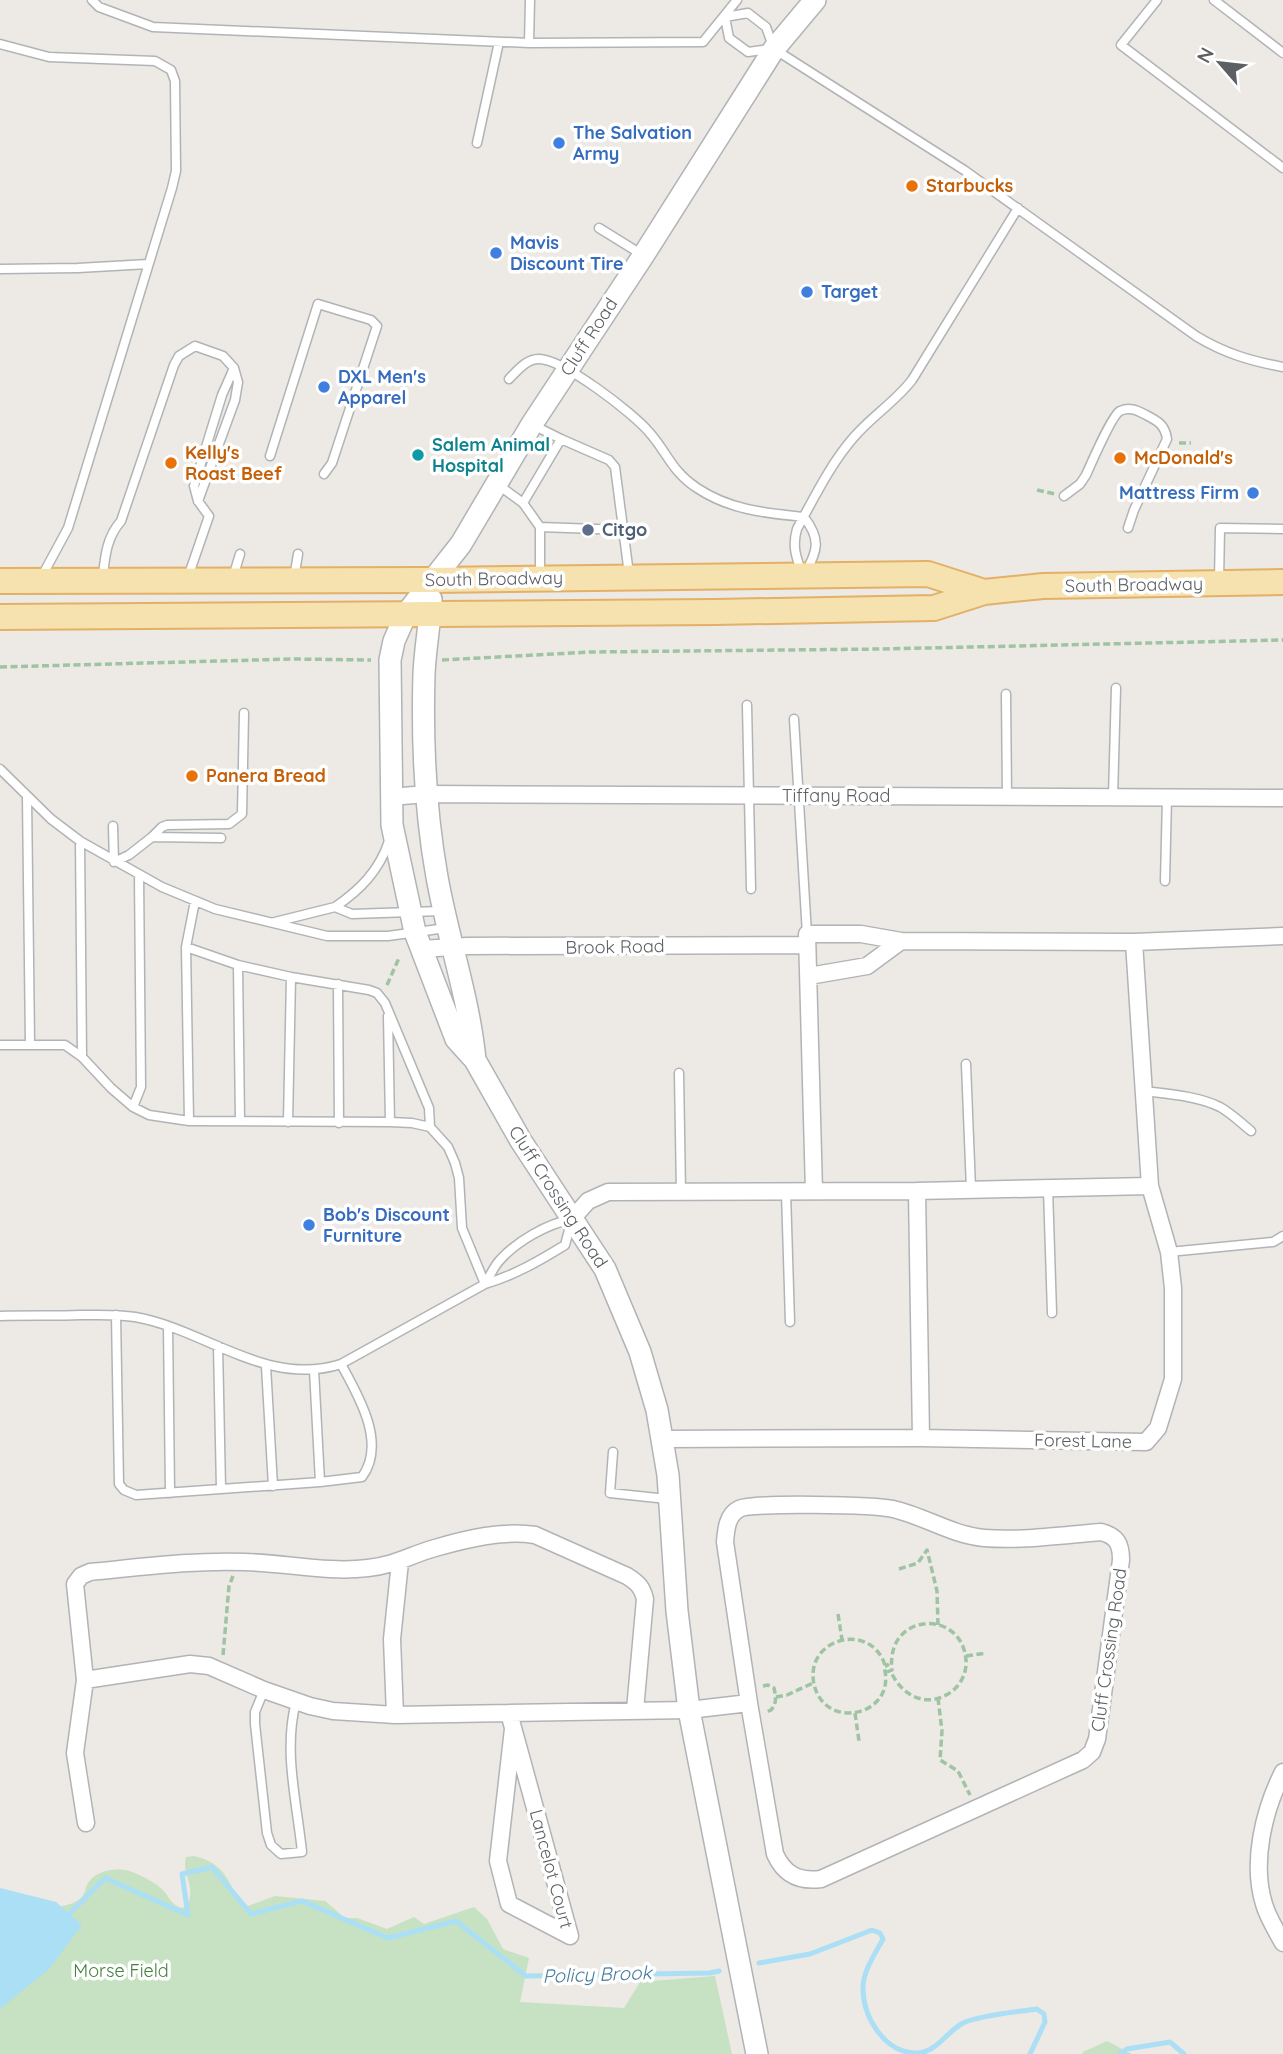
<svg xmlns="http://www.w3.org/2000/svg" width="1283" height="2054" font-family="Quicksand,sans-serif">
  <rect width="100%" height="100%" fill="#ede9e4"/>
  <path fill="#c6e2c2" d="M194 1856C224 1863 227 1879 241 1904L248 1906 275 1896 325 1901 345 1918H357L387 1929 414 1917 424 1924 474 1907 487 1919 503 1949 529 1958 520 2002 624 2008 640 1982 715 1976 732 2054H0V1904C23 1905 54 1912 75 1902 84 1898 84 1893 87 1885 93 1872 111 1868 125 1870 136 1872 155 1882 163 1890 170 1898 171 1905 182 1908L187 1906C197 1884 181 1876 186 1857Z
    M1107 2041 1132 2054H1082L1083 2052Z"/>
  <path fill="#aadff6" d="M0 1888 56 1902 82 1925 49 1969 0 2009Z"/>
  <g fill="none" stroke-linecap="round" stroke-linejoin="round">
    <path stroke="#aadff6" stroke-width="5" d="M66 1917 105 1878 188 1915 182 1874 212 1867 251 1914 302 1901 388 1938 456 1921 526 1976 710 1973 719 1971
      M759 1963 810 1954 872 1930 880 1933 883 1939C875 1954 863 1971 863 1988 863 2017 884 2052 915 2053 936 2054 946 2032 963 2023 980 2015 1017 2012 1037 2009L1044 2014 1045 2022 1030 2054
      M1120 2054 1127 2049 1170 2042 1184 2054"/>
    <defs>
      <path id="lane" d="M92 0 99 7 153 27 529 43 703 42 737 0
        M1157 0 1121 45 1283 168
        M1214 0 1283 53
        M725 17 748 13 766 27 774 49 964 170 1196 336C1224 353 1250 361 1283 367
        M725 17 729 38 748 52 770 49
        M529 43 530 0
        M0 44 49 57 155 61 171 70 175 81 176 171 172 188 68 528 42 576
        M477 143 499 42
        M599 228 641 254
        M0 269 78 268 148 264
        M509 379C517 371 526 359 539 359 563 359 633 413 649 432 667 452 672 472 697 488 730 510 765 513 804 517 821 539 818 551 805 573
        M561 439 609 460 615 467 629 574
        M270 456 318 304 371 320 377 326 332 463 324 474
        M497 484 523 503 540 527V575
        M1064 496 1080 484 1086 475C1091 464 1112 415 1120 411 1129 406 1138 411 1146 415 1158 421 1165 425 1167 439L1134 510 1128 528
        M198 501 235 400 238 382 234 368
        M523 503 561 439 533 425
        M540 527 624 530
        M802 573C796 557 792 546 797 529 814 498 831 463 854 437 872 416 895 402 912 380L1018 208
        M103 576C105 555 107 537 121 521L174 365 179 356 195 346 223 356 234 368 222 395 194 486 198 501 209 516 188 577
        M233 577 240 554
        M294 578 298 554
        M1219 581 1220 528 1283 529
        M1006 694 1007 797
        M747 705 751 889
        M794 719 807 934
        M0 769 51 819 80 841 162 887 215 909 327 936H388L446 928
        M27 797 30 1044
        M1113 797 1116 688
        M113 826 114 862 129 855 152 837 221 838
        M152 837 162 827 167 825 229 824 242 814 244 713
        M80 841 82 1057
        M1165 881 1167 798
        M335 907C360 890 379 871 389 841
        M275 922 335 907 352 914 441 911
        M186 947 238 965 291 977 369 990 377 993 385 1003 429 1108 430 1127
        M238 965 240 1121
        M338 984 339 1123
        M388 1016 390 1122
        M0 1045H65L82 1057 111 1088 133 1107 149 1115 189 1121 390 1122 412 1123 430 1127 448 1147 455 1163 459 1178 462 1228 485 1284
        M966 1064 971 1189
        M679 1073 681 1193
        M1144 1091C1168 1094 1198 1096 1220 1107 1231 1113 1241 1123 1251 1131
        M133 1107 141 1087 139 875
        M189 1121 186 947 195 901
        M288 1122 291 977
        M1048 1189 1052 1313
        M786 1192 790 1322
        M1169 1252 1273 1242 1283 1236
        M116 1315 119 1484 124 1490 136 1495 320 1482 362 1477C387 1443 358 1395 341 1364
        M0 1316C27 1315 54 1316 81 1315 99 1315 117 1314 135 1317 205 1329 267 1388 341 1364L485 1284C515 1275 539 1261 565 1245L572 1219C547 1224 517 1241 500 1260 494 1266 490 1276 485 1284
        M168 1326 170 1493
        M218 1346 221 1489
        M266 1366 273 1486
        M314 1370 320 1482
        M613 1452 610 1493 667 1499
        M264 1690 255 1712V1724L267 1833 271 1845 281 1854 302 1852C297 1803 283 1750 296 1702"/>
      <path id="street" d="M390 797 427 794 1283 798
        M422 949 467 946 807 945
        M809 976 867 966 901 941
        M814 1191 807 934H861L901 941 1134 942 1283 936
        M917 1191 921 1438
        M572 1219 588 1201 608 1192 917 1191 1150 1186
        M664 1439 921 1438 1146 1442 1158 1428 1173 1379V1288L1169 1252 1150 1186 1134 942
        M85 1680 75 1753 86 1823
        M635 1710 645 1599C642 1587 638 1583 627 1576L535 1535C502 1530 466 1539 435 1548 410 1555 396 1565 368 1568 328 1573 286 1563 245 1562 194 1560 142 1567 90 1572L81 1576 75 1584 85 1680 190 1664 209 1666 264 1690 310 1706 333 1711 395 1715 689 1710 749 1703 775 1854C784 1874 798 1882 821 1879L1083 1760 1092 1752 1097 1739 1121 1560C1121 1544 1117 1536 1101 1532 1063 1535 1023 1541 984 1538 952 1535 924 1516 893 1509 876 1505 751 1502 739 1509 727 1515 726 1530 725 1542L749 1703
        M509 1713 570 1936 509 1904 498 1861 513 1729
        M395 1715 392 1639 400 1562
        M1283 1772C1264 1810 1251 1862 1264 1904 1268 1918 1276 1930 1283 1943"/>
      <path id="secondary" d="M431 599C430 624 425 649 424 674 422 742 425 810 437 877 448 939 469 998 475 1060
        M757 2054 689 1710 677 1611 668 1475 657 1410 640 1352 605 1269 521 1141 475 1060 456 1039 415 932 392 825 390 660 394 641 406 614 461 544 532 424 643 256 774 49 815 0"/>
      <path id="primary" d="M0 581 432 580 928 574 984 592
        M0 617 715 612 934 608 984 592 1043 586 1283 582"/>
    </defs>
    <use href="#lane" stroke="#b1b4b7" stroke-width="11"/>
    <use href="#street" stroke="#b1b4b7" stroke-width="19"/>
    <use href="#secondary" stroke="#b0b4b7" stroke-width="24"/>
    <use href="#primary" stroke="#e3b066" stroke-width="28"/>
    <path stroke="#9ec4a4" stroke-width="3.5" stroke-dasharray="7 3.5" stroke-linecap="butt" d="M1179 443H1191
      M1037 490 1055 494
      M442 660 591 652 882 649 1283 640
      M0 667 293 659 371 660
      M387 985 399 958
      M899 1569 918 1563 927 1550 937 1591 938 1625
      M838 1614 842 1640
      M223 1655 229 1586 233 1576
      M966 1656 986 1653
      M885 1665C870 1620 804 1639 814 1684 824 1732 898 1716 884 1667L889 1664
      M887 1672 892 1670C885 1612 962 1608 966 1660 967 1672 961 1685 951 1692 927 1709 902 1696 891 1672
      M763 1686 768 1685 774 1688C776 1697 777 1703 771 1710L766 1712
      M776 1697 787 1695 813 1683
      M938 1698 942 1731 940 1760 958 1771 970 1795
      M855 1713 859 1741"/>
    <use href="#lane" stroke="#fff" stroke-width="8"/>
    <use href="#street" stroke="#fff" stroke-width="16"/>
    <use href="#secondary" stroke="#fff" stroke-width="21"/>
    <use href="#primary" stroke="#f6e2af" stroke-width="24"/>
  </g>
  <g fill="#3f7fe0" stroke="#fff" stroke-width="2.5">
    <circle cx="559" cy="143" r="7"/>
    <circle cx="496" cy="253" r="7"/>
    <circle cx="807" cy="292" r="7"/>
    <circle cx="324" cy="387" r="7"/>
    <circle cx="1253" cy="493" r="7"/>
    <circle cx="309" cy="1225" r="7"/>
  </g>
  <g fill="#e8710a" stroke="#fff" stroke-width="2.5">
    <circle cx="912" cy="186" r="7"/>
    <circle cx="1120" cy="458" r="7"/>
    <circle cx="171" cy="463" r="7"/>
    <circle cx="192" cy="776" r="7"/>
  </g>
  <circle fill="#0f9aa8" stroke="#fff" stroke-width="2.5" cx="418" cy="455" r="7"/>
  <circle fill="#5c6f8a" stroke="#fff" stroke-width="2.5" cx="588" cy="530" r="7"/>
  <g text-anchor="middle" stroke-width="7" stroke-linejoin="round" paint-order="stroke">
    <g font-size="18" font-weight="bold" fill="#366cbe" stroke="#fff" text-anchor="start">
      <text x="573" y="139">The Salvation<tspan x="573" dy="21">Army</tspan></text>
      <text x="510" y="249">Mavis<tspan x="510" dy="21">Discount Tire</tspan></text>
      <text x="821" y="298">Target</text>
      <text x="338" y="383">DXL Men's<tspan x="338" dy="21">Apparel</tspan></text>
      <text x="1239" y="499" text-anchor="end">Mattress Firm</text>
      <text x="323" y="1221">Bob's Discount<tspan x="323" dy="21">Furniture</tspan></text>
    </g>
    <g font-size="18" font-weight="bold" fill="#c56008" stroke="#fff" text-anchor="start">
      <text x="926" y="192">Starbucks</text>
      <text x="185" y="459">Kelly's<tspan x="185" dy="21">Roast Beef</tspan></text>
      <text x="1134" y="464">McDonald's</text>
      <text x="206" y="782">Panera Bread</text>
    </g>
    <g font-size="18" fill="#5c6063" stroke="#fff">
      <text transform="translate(589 337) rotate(-57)" y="6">Cluff Road</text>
      <text transform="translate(494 579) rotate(-1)" y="6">South Broadway</text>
      <text transform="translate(1134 585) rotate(-1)" y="6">South Broadway</text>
      <text x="836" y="802">Tiffany Road</text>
      <text transform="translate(615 947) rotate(-1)" y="6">Brook Road</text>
      <text transform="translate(558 1197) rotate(57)" y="6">Cluff Crossing Road</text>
      <text transform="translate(1083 1441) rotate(1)" y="6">Forest Lane</text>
      <text transform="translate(1109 1650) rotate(-82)" y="6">Cluff Crossing Road</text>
      <text transform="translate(551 1869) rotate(75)" y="6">Lancelot Court</text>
    </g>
    <g font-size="18" font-weight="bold" fill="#0d838f" stroke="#fff" text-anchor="start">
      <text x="432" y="451">Salem Animal<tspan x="432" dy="21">Hospital</tspan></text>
    </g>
    <g font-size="18" font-weight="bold" fill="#4e5e75" stroke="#fff" text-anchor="start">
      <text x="602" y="536">Citgo</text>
    </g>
    <g font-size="18" fill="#43803d" stroke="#fff">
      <text x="121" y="1977">Morse Field</text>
    </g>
    <g font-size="19" font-style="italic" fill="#467c9e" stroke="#fff">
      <text transform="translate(597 1974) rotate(-2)" y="7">Policy Brook</text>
    </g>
  </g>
  <g transform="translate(1220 63) rotate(298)" stroke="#ffffff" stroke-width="5" paint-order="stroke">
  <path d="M0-5L12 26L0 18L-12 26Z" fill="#5c6063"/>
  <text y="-10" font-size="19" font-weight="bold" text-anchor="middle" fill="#5c6063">N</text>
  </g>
</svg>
